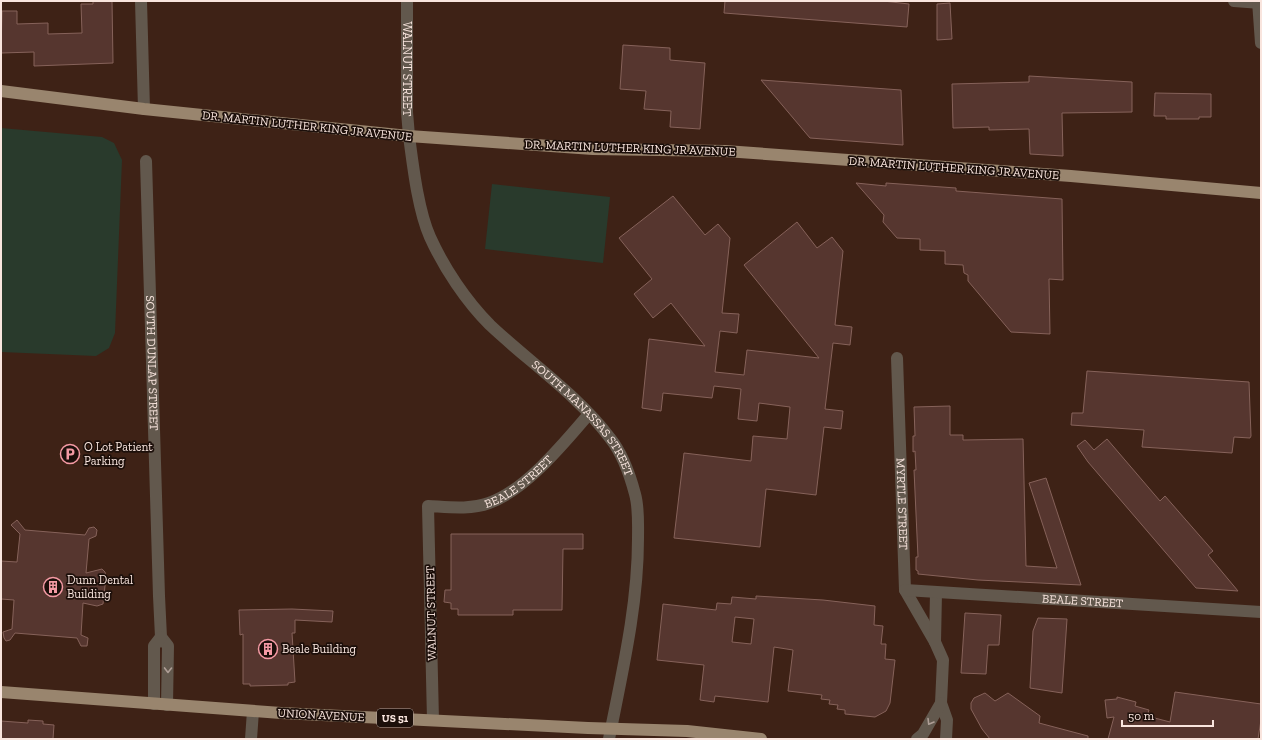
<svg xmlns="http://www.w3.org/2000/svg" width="1262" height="740" font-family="'Zilla Slab',serif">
  <rect width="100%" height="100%" fill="#3e2216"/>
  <path fill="#293a2c" d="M1 128 102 137 114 143 122 160 115 333 109 348 96 356 1 352Z
    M492 184 610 197 603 263 485 249Z"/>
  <path fill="#56362f" stroke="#86625a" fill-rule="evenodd" d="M93 1H112L113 63 34 66V52L1 53 2 11H17V24L48 23V34L82 33 81 4H93Z
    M725 1H883L909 4 907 27 724 13Z
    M950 3 952 39 937 40V4Z
    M623 45 670 48V60L705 63 700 129 670 127 671 111 644 109 646 91 620 89Z
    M1029 76 1132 82V112L1062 113 1063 156 1030 154 1029 129 989 130V127L953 128 952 84 1029 82Z
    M761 80 901 90 903 145 810 138Z
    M1155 93 1211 94V117H1199V119H1166V116H1154Z
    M856 183 886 186V183L956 188V191L1062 199 1063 280 1049 279 1050 334 1011 332 968 281V275L964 273 963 265 945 264V251L920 250V239L897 238 883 222 884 215Z
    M673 196 705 235 718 224 730 238 722 313 739 314 737 333 720 331 715 372 744 375 747 350 819 358 744 265 797 222 817 248 832 237 843 251 835 325 852 327 850 345 833 343 825 409 843 411 841 429 824 427 816 495 766 489 760 547 674 538 684 453 751 461 753 436 787 439 790 407 759 403 757 421 738 419 741 389 714 386 712 398 663 393 661 411 642 408 649 339 705 346 671 303 653 318 634 294 652 279 619 238Z
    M1087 371 1249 382 1251 436 1250 438 1234 437 1232 453 1142 447 1144 430 1071 425 1072 413H1083Z
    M950 406V435H963V440L1023 439 1026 566 1057 568 1029 483 1046 478 1081 585 978 580 918 574V571L916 570V557H918L914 470H916L915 451 913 452V436H915L914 407Z
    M1107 439 1160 501 1165 496 1213 551 1208 555 1238 591 1196 588 1088 462 1077 446 1085 440 1094 450Z
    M17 520 25 530 85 535 89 528 94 527 97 530 96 536 89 539 86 573 102 569 105 572 106 577 103 604 97 606 83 603 81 635 88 638 87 646H81L77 638 15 633 10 640 6 641 4 638 3 632 12 629 14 600 1 599V561L17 562 20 534 11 525Z
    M451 534H583V549H563L562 610H513V615H458V609H451V603L444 602 445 590H451Z
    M756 596 823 600 875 606 874 625 883 626 881 644H886L885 659 895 660 890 703 886 711 875 717 845 714V710L837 709 838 705 829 704 830 700 821 699 822 695 788 691 793 650 774 647 768 702 715 696 714 702 700 700 704 665 657 660 663 604 716 610 717 603 731 604 732 597 756 599ZM735 617 754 619 751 644 732 642Z
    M292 609 333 611 332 622 295 620V633H292L295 682 288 683V685L250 686V684H243V634L240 635 239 610Z
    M965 613 1001 615 999 645H988L986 674 961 673Z
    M1038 618 1067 619 1062 693 1030 688 1033 631Z
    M1175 692 1261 704V720L1258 739H1108L1114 717 1107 718 1105 700 1117 699V697L1136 702 1135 706 1149 710 1147 716 1170 722Z
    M985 693 995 701 1008 693 1040 716 1039 723 1088 736V739H990L982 729 971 709V703L974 698Z
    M28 720 43 721V724L54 725 53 739H1V721L28 723Z"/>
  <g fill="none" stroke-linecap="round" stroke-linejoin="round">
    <g stroke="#62584d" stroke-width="12">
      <path d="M141 1 144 109"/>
      <path id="s1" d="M407 1V112L409 136"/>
      <path d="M1234 1 1261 3"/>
      <path d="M1258 1 1261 43"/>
      <path id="s2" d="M146 161 159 596 161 637 168 646 167 705"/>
      <path id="s3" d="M897 358 905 590 935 642"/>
      <path d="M936 593 935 642 943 660 941 703 947 720 946 739"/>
      <path d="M154 704V646L161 637"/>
      <path id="s4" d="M433 720 428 506C448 507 470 510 489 503 526 490 564 443 589 414"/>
      <path d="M917 739 923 734 941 703"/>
    </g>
    <g stroke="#62584d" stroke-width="12">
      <path id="s5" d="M409 136C413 166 418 210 430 237 444 268 466 301 490 325 528 361 579 396 610 438 622 453 630 475 635 494 639 508 638 524 638 539 638 606 622 673 609 739"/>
      <path id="s6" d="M905 590 1261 612"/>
      <path d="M251 739 253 711"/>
    </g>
    <path stroke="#99856e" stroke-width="12" d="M1 91 144 109 409 136 593 149 725 151 1071 176 1261 193
      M1 692 281 713 588 728 687 731 761 739"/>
  </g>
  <defs><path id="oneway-chevron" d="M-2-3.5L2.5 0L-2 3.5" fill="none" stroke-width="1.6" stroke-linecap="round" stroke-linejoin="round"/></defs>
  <g stroke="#ae9e96">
    <use href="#oneway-chevron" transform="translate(168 670) rotate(91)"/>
    <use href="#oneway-chevron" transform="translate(930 722) rotate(121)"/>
  </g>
  <defs>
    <symbol id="parking-ring" viewBox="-11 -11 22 22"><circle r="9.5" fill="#1c0f0a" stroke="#f49aa4" stroke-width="1.5"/><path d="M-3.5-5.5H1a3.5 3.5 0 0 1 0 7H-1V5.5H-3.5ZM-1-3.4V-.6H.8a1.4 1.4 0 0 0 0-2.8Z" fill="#f49aa4"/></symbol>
    <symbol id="building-ring" viewBox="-11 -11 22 22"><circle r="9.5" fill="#1c0f0a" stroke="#f49aa4" stroke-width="1.5"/><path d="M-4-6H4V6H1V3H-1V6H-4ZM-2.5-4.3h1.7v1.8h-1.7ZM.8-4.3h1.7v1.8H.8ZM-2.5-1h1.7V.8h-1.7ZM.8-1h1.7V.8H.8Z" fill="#f49aa4"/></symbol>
  </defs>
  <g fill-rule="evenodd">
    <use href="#parking-ring" x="59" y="443" width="22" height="22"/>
    <use href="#building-ring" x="42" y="576" width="22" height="22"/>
    <use href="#building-ring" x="257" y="638" width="22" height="22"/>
  </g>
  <g text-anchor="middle" stroke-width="3.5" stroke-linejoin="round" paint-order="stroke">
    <rect fill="#1c0f0a" stroke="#b7a59e" stroke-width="1" x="377" y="709" width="36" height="18" rx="3"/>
    <g font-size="11" font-weight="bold" fill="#f9e5de">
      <text x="395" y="722">US 51</text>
    </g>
    <g font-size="12" fill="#f9e5de" stroke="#1c0f0a">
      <text dy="4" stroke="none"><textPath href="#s1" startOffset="68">WALNUT STREET</textPath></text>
      <text transform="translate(307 126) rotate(6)" y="4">DR. MARTIN LUTHER KING JR AVENUE</text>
      <text transform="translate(630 148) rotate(2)" y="4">DR. MARTIN LUTHER KING JR AVENUE</text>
      <text transform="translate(954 168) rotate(4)" y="4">DR. MARTIN LUTHER KING JR AVENUE</text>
      <text dy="4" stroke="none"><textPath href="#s2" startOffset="202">SOUTH DUNLAP STREET</textPath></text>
      <text dy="4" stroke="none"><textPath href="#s5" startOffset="343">SOUTH MANASSAS STREET</textPath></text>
      <text dy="4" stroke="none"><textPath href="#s4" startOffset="312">BEALE STREET</textPath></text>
      <text dy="4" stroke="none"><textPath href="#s3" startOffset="146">MYRTLE STREET</textPath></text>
      <text dy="4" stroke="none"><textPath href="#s6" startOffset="178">BEALE STREET</textPath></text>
      <text transform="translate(431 613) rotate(-91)" y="4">WALNUT STREET</text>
      <text transform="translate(321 715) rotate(3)" y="4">UNION AVENUE</text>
    </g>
    <g font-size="12" fill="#f9e5de" stroke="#1c0f0a" text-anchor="start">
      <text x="84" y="451">O Lot Patient<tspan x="84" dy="14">Parking</tspan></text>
      <text x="67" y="584">Dunn Dental<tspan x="67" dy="14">Building</tspan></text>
      <text x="282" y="653">Beale Building</text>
    </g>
  </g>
  <rect width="1262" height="740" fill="none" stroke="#f9e5de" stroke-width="4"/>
  <path d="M1122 720v6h91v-6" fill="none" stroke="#f9e5de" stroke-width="2"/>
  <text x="1128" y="720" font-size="12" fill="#f9e5de" stroke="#1c0f0a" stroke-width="3" paint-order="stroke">50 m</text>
</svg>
